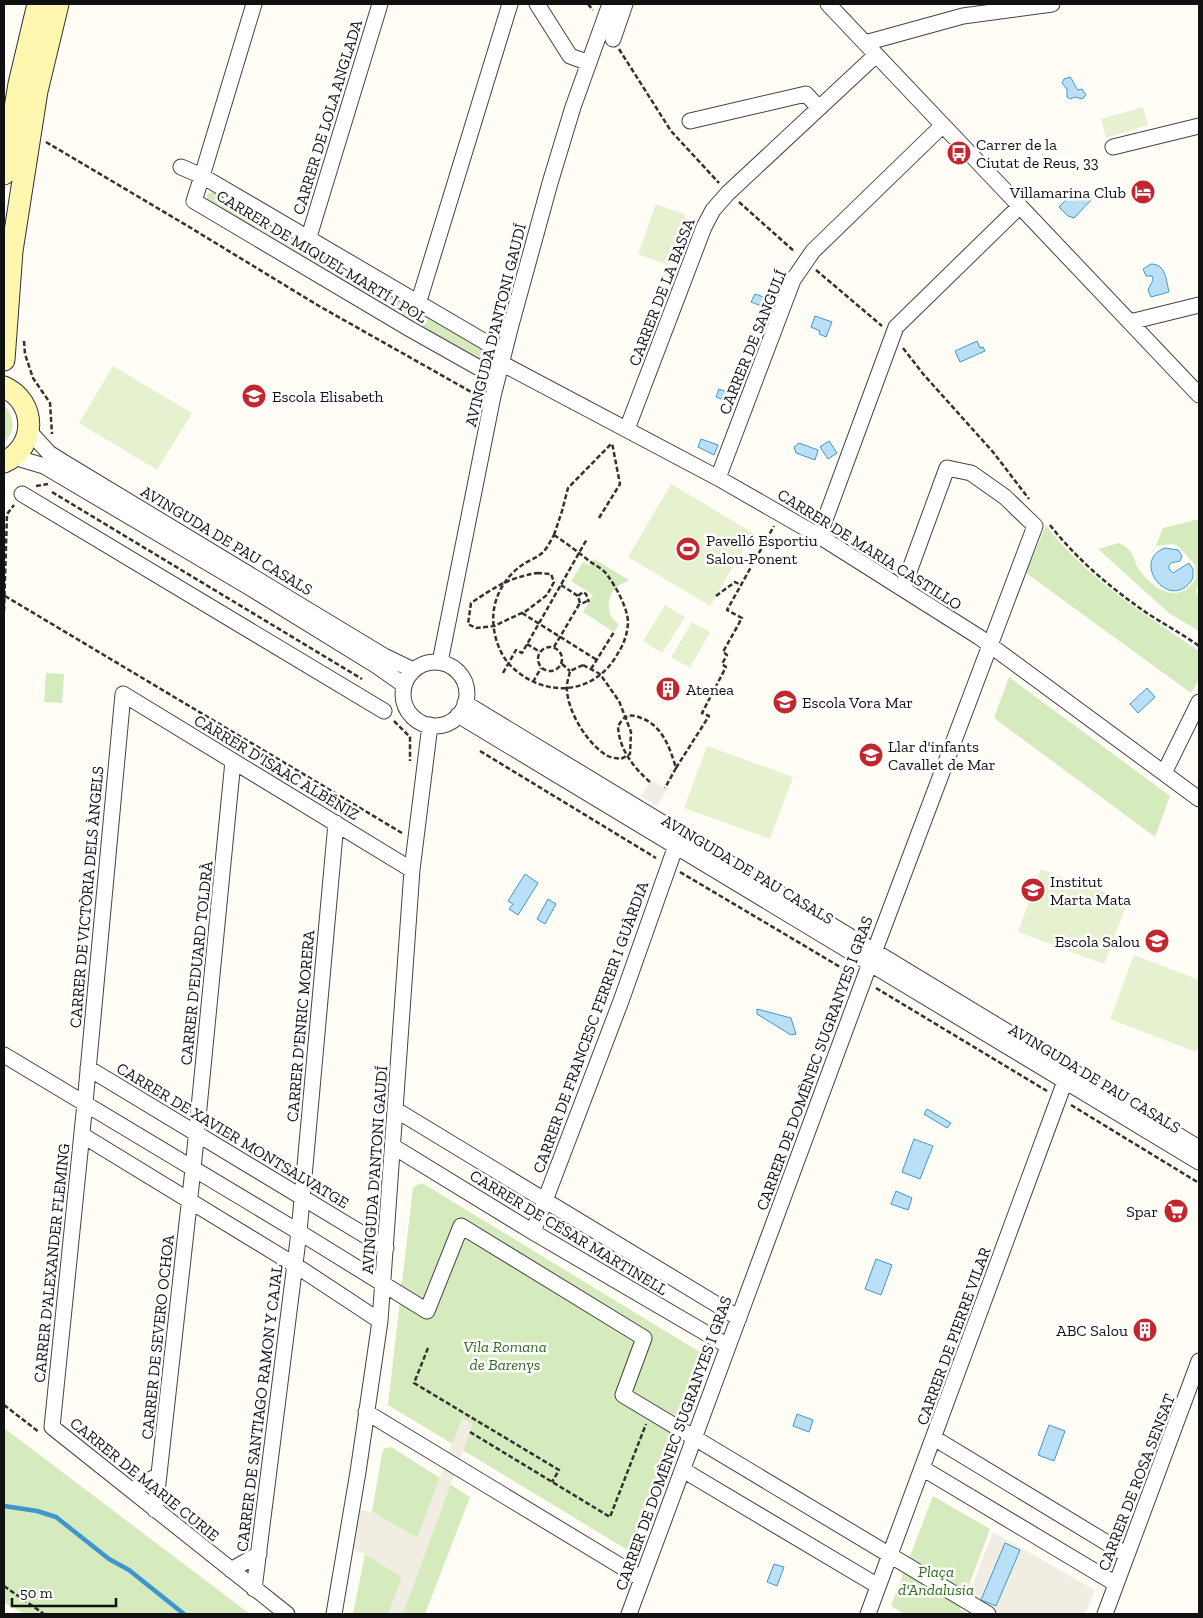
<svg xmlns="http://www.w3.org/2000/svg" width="1203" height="1618" font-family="'Zilla Slab',serif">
  <rect width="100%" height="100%" fill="#fffdf5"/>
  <path fill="#d5ebbd" d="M212 192 222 195 485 351 481 361 208 203 207 195Z
    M4 405C14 416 17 432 4 442Z
    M1195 520H1199V581L1196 592 1199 597V631L1170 614 1098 549 1119 543C1122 545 1127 547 1129 550 1134 555 1135 565 1140 571 1155 591 1180 605 1196 578L1195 565 1178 546 1172 544 1156 546 1163 528Z
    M1046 525C1054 537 1064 546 1074 557 1111 594 1156 622 1199 651V680L1191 693 1026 573Z
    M594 559 629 580C624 583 618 585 615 589 605 599 607 617 619 624L614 632 583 612 593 595 571 581 583 562 589 566Z
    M46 673 64 674 62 703 44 702Z
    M1009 677 1170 796 1155 837 994 718Z
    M422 1183 703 1354V1357L631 1552 388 1405 413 1187Z
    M4 1428 250 1614H25L4 1603Z
    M391 1447 470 1497 425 1614H353L365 1554 402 1577 417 1538 372 1512 382 1453 385 1448Z
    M933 1496 990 1529 960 1609 969 1614H904L891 1606Z"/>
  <path fill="#e6f2cf" d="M1143 107 1148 125 1106 138 1101 119Z
    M656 204 686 215 668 265 638 254Z
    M113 366 192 413 157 470 79 423Z
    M671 484 753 533 710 606 628 557Z
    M665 605 685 617 662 653 643 641Z
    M692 622 710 632 690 668 671 657Z
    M707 746 793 777 770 839 684 808Z
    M1041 869 1128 901 1104 964 1018 932Z
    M1134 955 1199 980V1044L1196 1052 1110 1019Z"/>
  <path fill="#f1ede2" d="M651 780 667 789 657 806 641 796Z
    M462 1418 473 1424 403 1614H388L402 1577 365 1554 346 1547 352 1508 372 1512 417 1538Z
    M993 1532 1095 1590 1085 1614H988L966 1601Z"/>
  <path fill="#b9e0f7" stroke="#3f96cf" d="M1070 77C1074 81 1074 86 1078 90L1082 89 1086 95 1082 99 1075 97 1070 99 1067 97V89L1062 83 1064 79Z
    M1085 192 1091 194 1092 199 1074 218 1068 216 1059 207 1066 200V196L1072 193 1077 197 1081 196Z
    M1151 264C1166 264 1166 280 1169 292L1151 297 1148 290 1153 280 1152 276H1146L1143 269Z
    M755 294 772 300 769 309 751 302Z
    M815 316 832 322 826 337 819 334 820 331 811 327Z
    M977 341 980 348 983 347 985 351 960 362 955 351Z
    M719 389 737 396 734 404 716 397Z
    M701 439 718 445 714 455 698 447Z
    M829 441 837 453 828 459 820 447Z
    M799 443 818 450 815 460 796 453 794 447Z
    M1165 548 1178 550 1182 556 1180 561C1174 563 1168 561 1169 569L1173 573 1189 563 1193 569V578C1171 615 1129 561 1165 548Z
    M1147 688 1155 697 1138 713 1130 704Z
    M525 874 538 883 518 915 509 909 513 904 508 901Z
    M548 899 556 904 545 924 537 919Z
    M757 1009 791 1018 796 1034 791 1035 757 1014Z
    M927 1109 951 1123 947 1128 924 1114Z
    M914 1139 933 1146 920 1179 902 1172Z
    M896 1191 912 1198 908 1210 891 1204Z
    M876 1259 892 1265 881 1295 865 1289Z
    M797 1414 813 1420 809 1432 793 1426Z
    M1049 1425 1065 1431 1054 1461 1038 1455Z
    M1005 1543 1020 1550 996 1606 981 1600Z
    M774 1564 784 1567 777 1586 767 1582Z"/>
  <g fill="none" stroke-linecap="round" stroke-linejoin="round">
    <path stroke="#3f96cf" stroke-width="4.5" d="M4 1506 37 1511 56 1517 109 1559 129 1570 184 1614"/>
    <defs>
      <path id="street" d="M537 4 570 56 589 63
        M828 4 1199 395
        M613 39 625 4
        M865 43 963 16 1052 4
        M690 121 806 94 819 108
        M1113 147 1199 126
        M181 167 202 176 254 4
        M308 240 380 4
        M418 304 510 4
        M1130 322 1199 305
        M501 363 718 478 819 536 979 637 1199 799
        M497 378 410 329 194 201 202 176 504 353
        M627 429 704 227 713 210 728 193 876 55
        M29 431 49 453 65 463 384 656 413 670
        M14 457 44 466 247 586 377 666 404 685
        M718 478 793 280 813 251 943 125
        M22 494 384 711
        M819 536 896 327 1020 206
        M440 662 493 396 511 325 550 183 573 107 610 4
        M403 694a32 32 0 1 1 64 0a32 32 0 1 1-64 0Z
        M465 703 1199 1148
        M458 715 1199 1162
        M1164 773 1199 702
        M4 1055 299 1232 427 1311 461 1226 644 1338 623 1395 988 1614
        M88 1068 386 1248
        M396 1110 739 1318
        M82 1135 295 1265 380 1321
        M394 1147 533 1232 728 1346
        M533 1232 621 1001 679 837
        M366 1412 642 1579
        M934 1438 1127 1555
        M922 1468 1116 1584
        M683 1470 878 1586
        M131 1490 159 1475
        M155 1510 193 1169 233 761
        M231 1570 259 1554
        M254 1589 299 1232 336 823
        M287 1614 52 1427 85 1103 123 694 412 870
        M334 1614 358 1472 380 1321 412 870 430 725
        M629 1614 870 963 1035 526 1005 497 971 473 947 468 903 588
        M868 1614 1068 1073
        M1105 1614 1199 1361"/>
      <path id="secondary" d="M4 174 19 84 38 4
        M4 360 12 251 37 91 58 4
        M4 387C37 402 37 447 4 462"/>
    </defs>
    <use href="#street" stroke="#444" stroke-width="17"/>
    <use href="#secondary" stroke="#333" stroke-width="23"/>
    <path stroke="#333" stroke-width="2.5" stroke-dasharray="5 2.5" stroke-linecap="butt" d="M588 4 593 10
      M619 49 671 131 719 183
      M46 142 186 225 319 306 473 393 480 394
      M739 202 795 252
      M816 270 882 326
      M24 341 25 354 33 378 50 403 52 434
      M903 348 924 375 993 452 1029 499
      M36 486 48 484
      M52 492 362 679
      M599 518 620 484 612 443
      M1050 525C1074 556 1106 584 1137 606 1157 621 1180 632 1199 646
      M554 535C566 543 577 551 588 560 594 565 604 569 608 576 616 587 627 607 628 621 628 632 624 644 618 653 595 696 543 699 510 665 497 651 491 628 494 609 497 590 509 573 525 563 532 559 539 557 544 551 548 547 551 540 554 535Z
      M554 535 562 511 568 488 612 443
      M537 573 551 574 554 582 547 595 526 611 494 626 476 628 468 624 471 603C495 587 508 578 537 573Z
      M561 585 578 596
      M5 596 402 833
      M716 596 735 582 741 585
      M587 601 583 603H580L578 596 583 592 586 594 589 602
      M4 611 7 514 14 505
      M522 613 597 660
      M527 644 540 652
      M538 659a12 12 0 1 1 24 0a12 12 0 1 1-24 0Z
      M554 647 580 603
      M562 664 570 671
      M583 665 600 674 619 701 631 732 630 754 621 759C616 758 610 758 606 755 587 743 568 712 567 690 566 684 569 677 570 671Z
      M591 669 614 632
      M503 673 516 650 522 653 587 539
      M533 682 541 668
      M394 721 410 737V761
      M480 751 656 858
      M676 768 709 716 702 713 726 667 722 664 727 655 723 652 742 618 727 610 774 526
      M650 782C633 767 619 749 618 726 620 723 623 718 626 717 631 714 636 716 641 718 662 725 670 748 676 768L665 788
      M680 872 852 974
      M876 988 1047 1091
      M1071 1105 1199 1183
      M428 1348 414 1383 559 1470 552 1482
      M4 1405 39 1432
      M470 1432 610 1517 646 1424
      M4 1586 44 1614"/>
    <use href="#street" stroke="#fff" stroke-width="15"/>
    <use href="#secondary" stroke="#fff6b0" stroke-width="21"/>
  </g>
  <defs>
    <symbol id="bus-disc" viewBox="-11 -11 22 22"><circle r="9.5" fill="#c4262e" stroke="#fff"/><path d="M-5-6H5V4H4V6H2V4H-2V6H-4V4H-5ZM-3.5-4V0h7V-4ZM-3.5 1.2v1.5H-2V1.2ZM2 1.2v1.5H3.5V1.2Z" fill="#fff"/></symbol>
    <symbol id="hotel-disc" viewBox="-11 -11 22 22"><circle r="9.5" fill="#c4262e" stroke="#fff"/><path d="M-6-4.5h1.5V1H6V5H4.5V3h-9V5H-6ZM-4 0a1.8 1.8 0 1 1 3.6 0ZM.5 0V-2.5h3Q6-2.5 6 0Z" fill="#fff"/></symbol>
    <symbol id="school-disc" viewBox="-11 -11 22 22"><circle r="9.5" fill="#c4262e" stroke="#fff"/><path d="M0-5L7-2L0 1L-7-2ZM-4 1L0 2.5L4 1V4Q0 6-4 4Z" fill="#fff"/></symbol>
    <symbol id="stadium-disc" viewBox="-11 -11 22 22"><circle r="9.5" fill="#c4262e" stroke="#fff"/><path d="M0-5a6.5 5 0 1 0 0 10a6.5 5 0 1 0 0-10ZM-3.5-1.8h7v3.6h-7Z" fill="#fff"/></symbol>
    <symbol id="building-disc" viewBox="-11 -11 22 22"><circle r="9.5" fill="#c4262e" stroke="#fff"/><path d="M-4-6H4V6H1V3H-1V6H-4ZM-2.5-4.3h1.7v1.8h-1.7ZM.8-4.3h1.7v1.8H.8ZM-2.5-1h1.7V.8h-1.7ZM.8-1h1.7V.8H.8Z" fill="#fff"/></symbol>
    <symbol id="supermarket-disc" viewBox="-11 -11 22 22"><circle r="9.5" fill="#c4262e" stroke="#fff"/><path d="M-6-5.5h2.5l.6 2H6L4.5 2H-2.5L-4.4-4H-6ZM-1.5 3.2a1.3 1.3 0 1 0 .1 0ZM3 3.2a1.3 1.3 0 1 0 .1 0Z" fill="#fff"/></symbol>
  </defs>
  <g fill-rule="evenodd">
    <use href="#bus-disc" x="945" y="139" width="28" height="28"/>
    <use href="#hotel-disc" x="1129" y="178" width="28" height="28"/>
    <use href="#school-disc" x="240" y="382" width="28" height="28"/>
    <use href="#stadium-disc" x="674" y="535" width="28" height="28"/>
    <use href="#building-disc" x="654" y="675" width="28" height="28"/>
    <use href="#school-disc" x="771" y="688" width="28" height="28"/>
    <use href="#school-disc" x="857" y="741" width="28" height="28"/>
    <use href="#school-disc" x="1019" y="876" width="28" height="28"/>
    <use href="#school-disc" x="1143" y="927" width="28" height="28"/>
    <use href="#supermarket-disc" x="1162" y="1197" width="28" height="28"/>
    <use href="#building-disc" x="1131" y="1316" width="28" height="28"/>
  </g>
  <g text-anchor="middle" stroke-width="5" stroke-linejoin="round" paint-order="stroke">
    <g font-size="16" fill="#111" stroke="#fff">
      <text transform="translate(327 117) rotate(-73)" y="6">CARRER DE LOLA ANGLADA</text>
      <text transform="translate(322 256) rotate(31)" y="6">CARRER DE MIQUEL MARTÍ I POL</text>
      <text transform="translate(661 292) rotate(-69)" y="6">CARRER DE LA BASSA</text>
      <text transform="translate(495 325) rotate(-76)" y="6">AVINGUDA D'ANTONI GAUDÍ</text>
      <text transform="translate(752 342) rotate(-68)" y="6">CARRER DE SANGULÍ</text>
      <text transform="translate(227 540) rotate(31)" y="6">AVINGUDA DE PAU CASALS</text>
      <text transform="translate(870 549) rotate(32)" y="6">CARRER DE MARIA CASTILLO</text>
      <text transform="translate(277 767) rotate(31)" y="6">CARRER D'ISAAC ALBÉNIZ</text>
      <text transform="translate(748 869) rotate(31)" y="6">AVINGUDA DE PAU CASALS</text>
      <text transform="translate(86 897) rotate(-85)" y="6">CARRER DE VICTÒRIA DELS ÀNGELS</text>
      <text transform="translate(196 963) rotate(-84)" y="6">CARRER D'EDUARD TOLDRÀ</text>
      <text transform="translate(300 1026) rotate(-85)" y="6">CARRER D'ENRIC MORERA</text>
      <text transform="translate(590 1027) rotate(-70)" y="6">CARRER DE FRANCESC FERRER I GUÀRDIA</text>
      <text transform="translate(814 1063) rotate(-70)" y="6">CARRER DE DOMÈNEC SUGRANYES I GRAS</text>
      <text transform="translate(1095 1078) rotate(31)" y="6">AVINGUDA DE PAU CASALS</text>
      <text transform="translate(233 1135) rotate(31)" y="6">CARRER DE XAVIER MONTSALVATGE</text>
      <text transform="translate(374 1170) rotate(-86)" y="6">AVINGUDA D'ANTONI GAUDÍ</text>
      <text transform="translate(569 1232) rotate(31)" y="6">CARRER DE CÉSAR MARTINELL</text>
      <text transform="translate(51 1263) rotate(-84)" y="6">CARRER D'ALEXANDER FLEMING</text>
      <text transform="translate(953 1336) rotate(-70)" y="6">CARRER DE PIERRE VILAR</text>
      <text transform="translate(157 1337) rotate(-84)" y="6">CARRER DE SEVERO OCHOA</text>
      <text transform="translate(259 1408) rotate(-83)" y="6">CARRER DE SANTIAGO RAMON Y CAJAL</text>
      <text transform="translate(673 1443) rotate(-70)" y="6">CARRER DE DOMÈNEC SUGRANYES I GRAS</text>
      <text transform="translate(145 1479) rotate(39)" y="6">CARRER DE MARIE CURIE</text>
      <text transform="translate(1136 1482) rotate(-69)" y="6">CARRER DE ROSA SENSAT</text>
    </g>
    <g font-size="16" fill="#111" stroke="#fff" text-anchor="start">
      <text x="976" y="150">Carrer de la<tspan x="976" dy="18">Ciutat de Reus, 33</tspan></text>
      <text x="1126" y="198" text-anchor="end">Villamarina Club</text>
      <text x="272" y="402">Escola Elisabeth</text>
      <text x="706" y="546">Pavelló Esportiu<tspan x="706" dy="18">Salou-Ponent</tspan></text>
      <text x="686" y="695">Atenea</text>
      <text x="802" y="708">Escola Vora Mar</text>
      <text x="888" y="752">Llar d'infants<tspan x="888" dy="18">Cavallet de Mar</tspan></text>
      <text x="1050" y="887">Institut<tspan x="1050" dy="18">Marta Mata</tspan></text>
      <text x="1140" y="947" text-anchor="end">Escola Salou</text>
      <text x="1158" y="1217" text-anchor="end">Spar</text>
      <text x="1128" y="1336" text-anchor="end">ABC Salou</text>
    </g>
    <g font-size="16" font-style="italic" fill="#2f6b1f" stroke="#fff">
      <text x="505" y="1352">Vila Romana<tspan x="505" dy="18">de Barenys</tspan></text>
      <text x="936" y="1577">Plaça<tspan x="936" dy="18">d'Andalusia</tspan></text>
    </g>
  </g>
  <rect width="1203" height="1618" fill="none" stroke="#111111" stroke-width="10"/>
  <path d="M12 1598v8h104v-8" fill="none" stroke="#111111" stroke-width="2.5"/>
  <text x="20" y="1598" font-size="15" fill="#111111" stroke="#ffffff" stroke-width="4" paint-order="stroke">50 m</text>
</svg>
